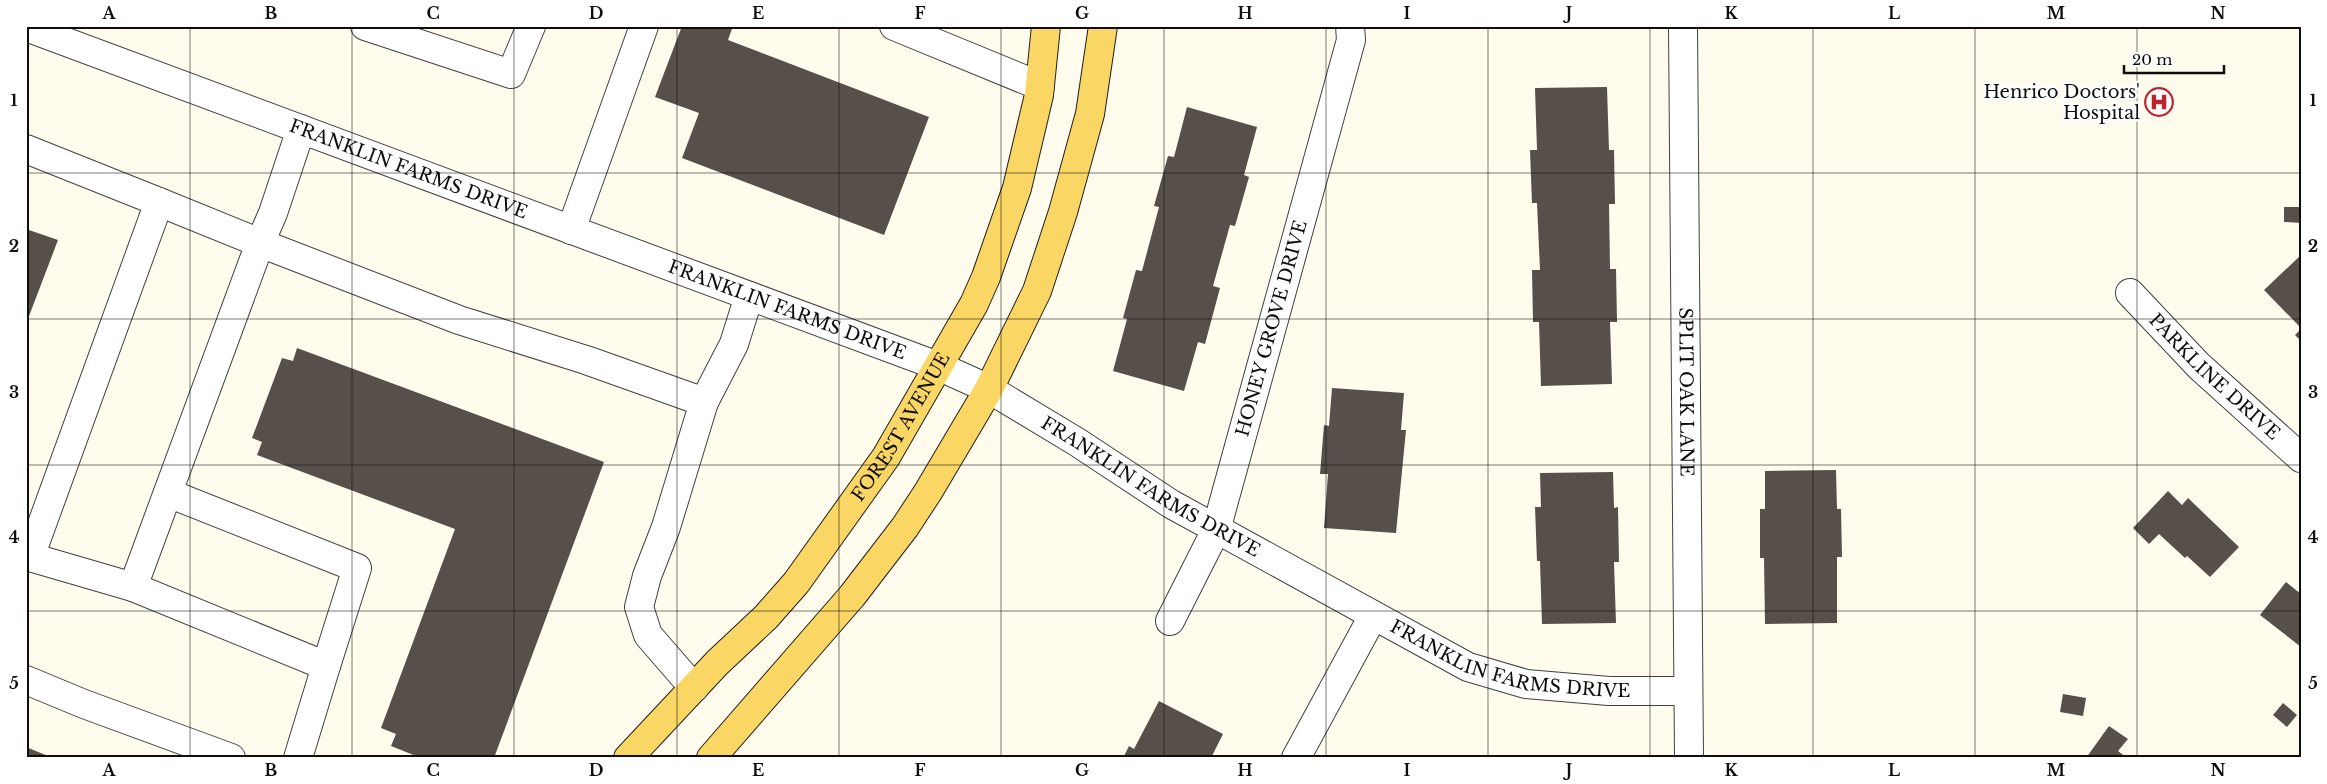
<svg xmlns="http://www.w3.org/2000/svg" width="2327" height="784" font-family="'Libre Baskerville',serif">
  <rect width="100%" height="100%" fill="#fffcee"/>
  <path fill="#574f4a" d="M682 26H733L728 40 929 117 884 235 682 158 699 113 655 97Z
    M1607 87 1609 150H1614L1615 204H1609L1610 269H1616L1617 322H1610L1612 384 1541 386 1539 322H1533L1532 270H1540L1537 203H1532L1530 150H1537L1535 88Z
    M1187 107 1257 127 1244 175 1249 177 1235 226 1230 225 1213 286 1220 288 1205 344 1198 342 1184 391 1113 371 1127 319 1123 318 1136 270 1142 271 1159 207 1154 206 1168 156 1174 157Z
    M2284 207H2301V223L2284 222Z
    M26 229 58 240 26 324Z
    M2301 255V328L2264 290Z
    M2301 329V341L2295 335Z
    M297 348 604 462 494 758H421L391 746 396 734 381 728 455 529 257 455 262 442 252 438 282 358 293 361Z
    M1332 388 1404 393 1401 430H1406L1396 533 1324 528 1328 474H1320L1324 425 1329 426Z
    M1836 470 1837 509H1841L1842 557H1837V623L1765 624 1764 558H1760V509H1765V471Z
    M1613 472 1614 508 1618 507 1619 562H1614L1616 623 1542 624 1540 561H1537L1535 507H1541L1540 473Z
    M2168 491 2182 505 2188 498 2239 547 2210 577 2187 556 2185 558 2159 534 2149 544 2133 528Z
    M2286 582 2301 594V647L2260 615Z
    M2063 694 2086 698 2083 716 2060 712Z
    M1159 701 1223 734 1211 758H1123L1129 746 1134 749Z
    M2283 703 2297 715 2287 727 2273 715Z
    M2109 726 2128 739 2118 751 2127 758H2086Z
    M26 747 53 758H26Z"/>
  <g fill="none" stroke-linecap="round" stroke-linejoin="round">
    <defs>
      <g id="minor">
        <path d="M365 26 511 74 531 26"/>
        <path d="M894 26 1040 86"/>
        <path id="s1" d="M1683 26 1689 758"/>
        <path id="s2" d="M26 27 938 366 989 389 1077 442 1171 504 1468 667 1526 684 1609 691H1688"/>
        <path d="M301 129 273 213 260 243 459 320 586 360 704 402 734 344 749 296"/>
        <path d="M26 149 159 202"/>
        <path d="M571 230 644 26"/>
        <path id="s3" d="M2130 293 2199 366 2301 458"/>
        <path d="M168 493 357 568 326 666"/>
        <path d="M26 555 30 557 159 202 260 243 133 587 326 666 298 758"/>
        <path d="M30 557 133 587"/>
        <path id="s4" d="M1170 621 1216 530 1351 40 1350 26"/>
        <path d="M26 680 84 704 231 758"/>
        <path d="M694 688 648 635 639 607 647 576 666 527 704 402"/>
        <path d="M1296 758 1373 616"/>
      </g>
      <g id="major">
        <path id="s5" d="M628 758 717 663 766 617 796 583 886 457 974 304 986 277 1017 188 1039 95 1046 26"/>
        <path d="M711 758 852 596 905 527 928 492 989 389 1037 291 1063 212 1090 114 1103 26"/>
      </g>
    </defs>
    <use href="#minor" stroke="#414141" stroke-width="30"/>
    <use href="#major" stroke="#1f1f1f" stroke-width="30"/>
    <use href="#minor" stroke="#fff" stroke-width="28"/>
    <use href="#major" stroke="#fad664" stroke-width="28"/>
  </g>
  <path fill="none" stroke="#0e0e0e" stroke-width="1" stroke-opacity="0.55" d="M190 26V758M352 26V758M514 26V758M677 26V758M839 26V758M1001 26V758M1164 26V758M1326 26V758M1488 26V758M1650 26V758M1813 26V758M1975 26V758M2137 26V758M26 173H2301M26 319H2301M26 465H2301M26 611H2301"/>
  <defs>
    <symbol id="hospital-ring" viewBox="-11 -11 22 22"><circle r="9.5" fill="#fff" stroke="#bf242a" stroke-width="1.5"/><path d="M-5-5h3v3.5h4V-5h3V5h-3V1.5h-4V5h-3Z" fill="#bf242a"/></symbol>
  </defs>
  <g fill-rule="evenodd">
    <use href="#hospital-ring" x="2143" y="86" width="32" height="32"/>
  </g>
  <g text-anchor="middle" stroke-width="5" stroke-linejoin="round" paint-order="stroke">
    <g font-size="18" fill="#0e0e0e" stroke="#fff" text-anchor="end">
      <text x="2140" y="98">Henrico Doctors'<tspan x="2140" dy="21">Hospital</tspan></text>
    </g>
    <g font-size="18" fill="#0e0e0e" stroke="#fff">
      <text dy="6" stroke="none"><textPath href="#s2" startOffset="408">FRANKLIN FARMS DRIVE</textPath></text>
      <text dy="6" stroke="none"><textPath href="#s2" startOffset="812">FRANKLIN FARMS DRIVE</textPath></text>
      <text dy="6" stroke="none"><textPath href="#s4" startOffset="311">HONEY GROVE DRIVE</textPath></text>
      <text dy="6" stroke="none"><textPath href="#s3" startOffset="119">PARKLINE DRIVE</textPath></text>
      <text dy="6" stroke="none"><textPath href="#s1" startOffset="366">SPLIT OAK LANE</textPath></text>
      <text dy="6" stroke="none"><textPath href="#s5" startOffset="431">FOREST AVENUE</textPath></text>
      <text dy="6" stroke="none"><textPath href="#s2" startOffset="1218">FRANKLIN FARMS DRIVE</textPath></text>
      <text dy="6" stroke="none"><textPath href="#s2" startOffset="1622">FRANKLIN FARMS DRIVE</textPath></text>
    </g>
  </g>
  <rect width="2327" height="784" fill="none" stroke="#ffffff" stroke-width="55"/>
  <path d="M2124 65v8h100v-8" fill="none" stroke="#0e0e0e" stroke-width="2.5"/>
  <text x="2132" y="65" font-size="15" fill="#0e0e0e" stroke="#ffffff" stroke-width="4" paint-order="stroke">20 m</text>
  <rect x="28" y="28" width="2272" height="728" fill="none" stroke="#0e0e0e" stroke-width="2"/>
  <g font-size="16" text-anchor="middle" font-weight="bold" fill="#0e0e0e">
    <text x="109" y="19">A</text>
    <text x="271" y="19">B</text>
    <text x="433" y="19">C</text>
    <text x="596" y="19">D</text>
    <text x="758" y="19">E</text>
    <text x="920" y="19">F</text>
    <text x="1082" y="19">G</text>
    <text x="1245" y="19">H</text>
    <text x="1407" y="19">I</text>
    <text x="1569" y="19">J</text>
    <text x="1731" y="19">K</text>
    <text x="1894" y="19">L</text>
    <text x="2056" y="19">M</text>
    <text x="2218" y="19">N</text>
    <text x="14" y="106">1</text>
    <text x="2313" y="106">1</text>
    <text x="14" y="252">2</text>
    <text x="2313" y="252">2</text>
    <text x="14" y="398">3</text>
    <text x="2313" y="398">3</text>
    <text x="14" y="543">4</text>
    <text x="2313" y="543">4</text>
    <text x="14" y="689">5</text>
    <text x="2313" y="689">5</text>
    <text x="109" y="776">A</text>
    <text x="271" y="776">B</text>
    <text x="433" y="776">C</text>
    <text x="596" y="776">D</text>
    <text x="758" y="776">E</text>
    <text x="920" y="776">F</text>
    <text x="1082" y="776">G</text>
    <text x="1245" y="776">H</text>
    <text x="1407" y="776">I</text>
    <text x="1569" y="776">J</text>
    <text x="1731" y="776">K</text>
    <text x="1894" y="776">L</text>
    <text x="2056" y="776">M</text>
    <text x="2218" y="776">N</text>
  </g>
</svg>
